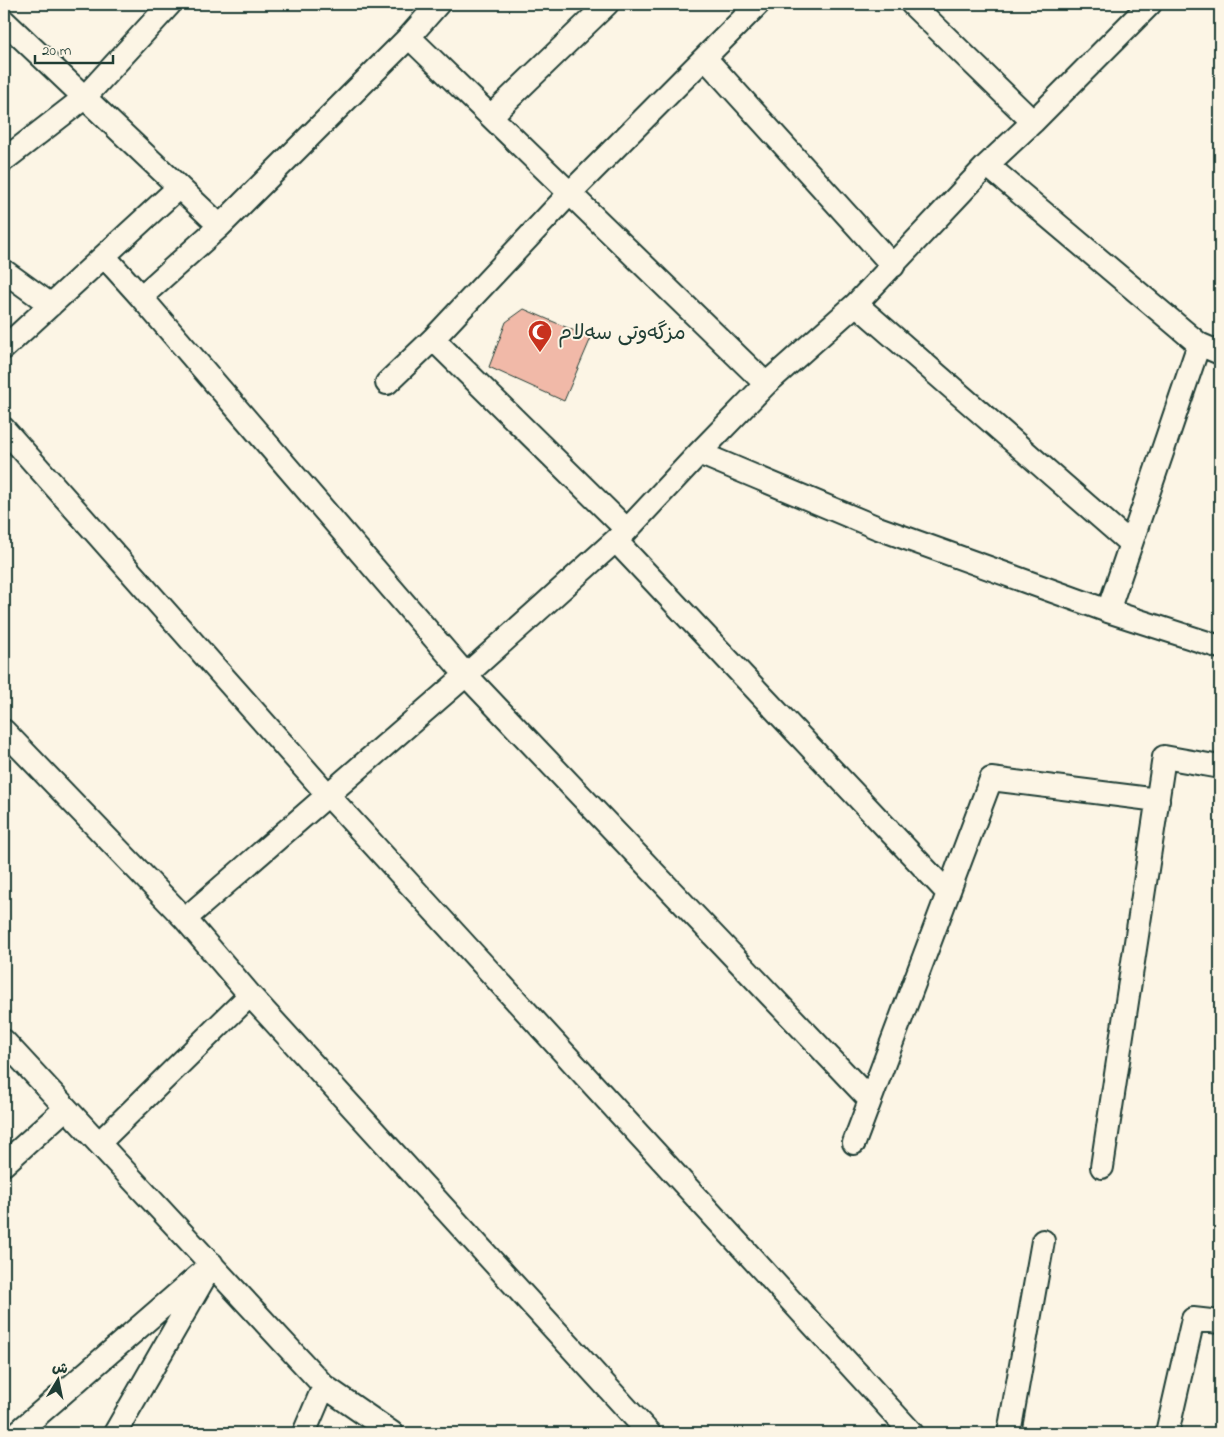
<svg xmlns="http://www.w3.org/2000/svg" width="1224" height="1437" font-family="'Indie Flower','Playpen Sans Arabic',sans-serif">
  <rect width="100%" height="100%" fill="#fcf5e5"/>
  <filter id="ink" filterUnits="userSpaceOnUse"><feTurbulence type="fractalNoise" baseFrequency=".02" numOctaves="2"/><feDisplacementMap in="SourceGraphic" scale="10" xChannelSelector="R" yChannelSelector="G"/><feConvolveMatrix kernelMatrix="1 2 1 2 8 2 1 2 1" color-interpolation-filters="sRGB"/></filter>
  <g filter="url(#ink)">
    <path fill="#f1b9a8" stroke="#1f3d34" d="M524 309 591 338 564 401 489 367 506 322Z"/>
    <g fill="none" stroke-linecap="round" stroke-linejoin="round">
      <defs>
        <path id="street" d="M912 4 1033 122
          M4 21 220 226
          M409 37 766 384
          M705 58 893 266
          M491 116 607 4
          M4 160 84 98 170 4
          M987 165 1199 344 1220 353
          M104 256 141 297 466 675 870 1100
          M4 271 51 305
          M141 297 220 226 409 37 438 4
          M856 304 1130 543
          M433 339 627 530
          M4 348 179 187
          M387 383 433 339 570 193 758 4
          M4 429 328 795 912 1433
          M699 453 878 528 1108 611 1220 647
          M616 541 947 892
          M1108 611 1199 344
          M4 731 185 919 250 995 649 1433
          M185 919 466 675 627 530 699 453 766 384 856 304 987 165 1033 122 1150 4
          M4 1041 324 1386 392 1433
          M99 1143 250 995
          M854 1143 991 779 1158 800
          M4 1164 66 1108
          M1102 1167 1164 757 1220 767
          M17 1433 212 1264
          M115 1433 203 1280
          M304 1433 324 1386
          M1009 1433 1043 1241
          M1167 1433 1193 1319 1220 1322"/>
      </defs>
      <use href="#street" stroke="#1f3d34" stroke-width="26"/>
      <use href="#street" stroke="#fcf5e5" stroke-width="22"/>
    </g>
  </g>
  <defs>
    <symbol id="mosque-pin" viewBox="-11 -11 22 30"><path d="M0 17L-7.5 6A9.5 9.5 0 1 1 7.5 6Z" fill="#c8321e" stroke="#fcf5e5"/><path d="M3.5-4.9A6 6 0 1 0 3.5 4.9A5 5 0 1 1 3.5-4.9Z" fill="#fff"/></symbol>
  </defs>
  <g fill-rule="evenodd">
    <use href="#mosque-pin" x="526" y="318" width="28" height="38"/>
  </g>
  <g text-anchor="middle" stroke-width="4" stroke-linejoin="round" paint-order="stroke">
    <g font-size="21" fill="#1f3d34" stroke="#fcf5e5" text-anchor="start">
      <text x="558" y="339">مزگەوتی سەلام</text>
    </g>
  </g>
  <rect width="1224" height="1437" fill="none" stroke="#fcf5e5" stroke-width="20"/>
  <rect x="10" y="10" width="1204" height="1417" fill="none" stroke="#1f3d34" stroke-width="2" filter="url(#ink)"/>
  <g transform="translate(58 1380) rotate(10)" stroke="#fcf5e5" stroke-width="4" paint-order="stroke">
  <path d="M0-4L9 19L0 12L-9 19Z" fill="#1f3d34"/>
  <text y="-8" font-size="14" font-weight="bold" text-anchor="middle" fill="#1f3d34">ش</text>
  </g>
  <path d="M35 55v8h78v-8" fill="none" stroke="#1f3d34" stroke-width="2.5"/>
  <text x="42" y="55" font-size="15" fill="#1f3d34" stroke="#fcf5e5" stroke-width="4" paint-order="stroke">20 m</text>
</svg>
